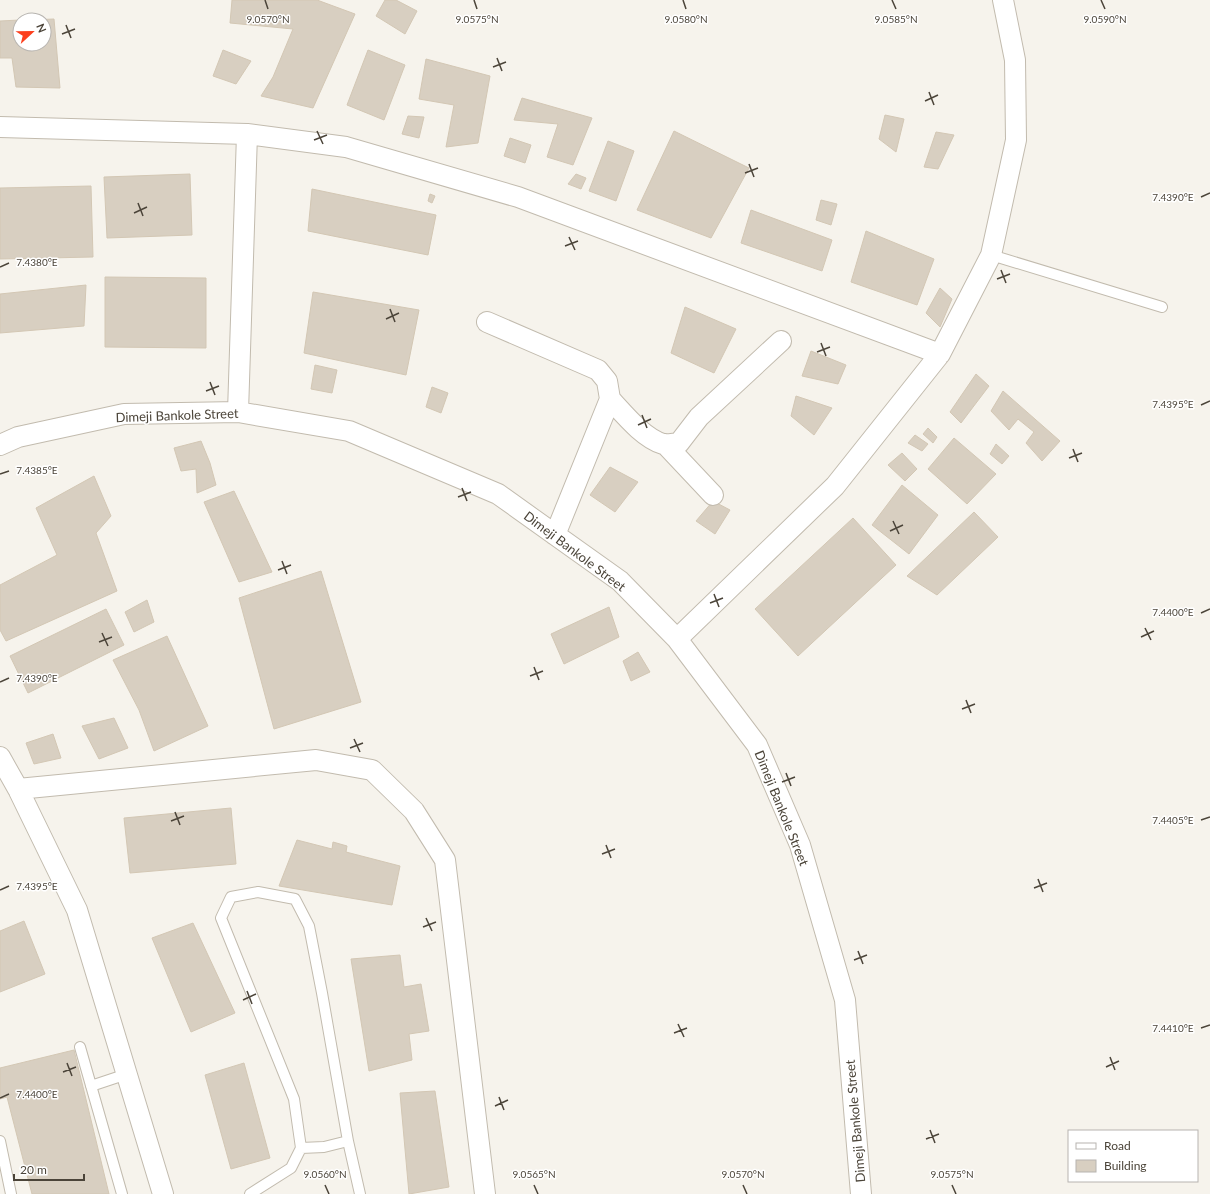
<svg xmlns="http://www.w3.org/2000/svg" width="1210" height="1194" font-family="Lato,sans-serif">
  <rect width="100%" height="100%" fill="#f6f3ec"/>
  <path fill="#d8cfc1" stroke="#d3c7b4" d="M232 0H317L355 14 313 108 261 96 273 77 293 29 230 23Z
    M385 0H396L417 11 405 34 376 16Z
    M54 19 60 88 16 87 12 58H0V21L20 20V44H44V20H29Z
    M223 50 251 61 236 84 213 76Z
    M368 50 405 65 384 120 347 105Z
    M426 59 490 76 478 143 446 147 454 105 419 99Z
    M522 98 592 118 573 165 547 157 558 124 514 120Z
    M885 115 904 119 896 152 879 139Z
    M408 116 424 117 419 138 402 134Z
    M674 131 749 168 711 238 637 210Z
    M936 132 954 135 938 169 924 167Z
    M510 138 531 145 525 163 504 156Z
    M608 141 634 151 616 201 589 191Z
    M190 174 192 235 107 238 104 177Z
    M576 174 586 178 581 189 568 184Z
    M91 186 93 257 0 259V188Z
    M312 189 436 215 428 255 308 231Z
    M430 194 435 196 432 203 428 201Z
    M821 200 837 204 831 225 816 220Z
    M751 210 832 240 822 271 741 243Z
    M866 231 934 259 917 305 851 282Z
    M105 277 206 278V348L105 347Z
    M86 285 84 326 0 333V294Z
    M940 288 952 299 940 327 926 313Z
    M313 292 419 310 406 375 304 353Z
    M685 307 736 329 714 373 671 353Z
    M811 351 846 365 838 384 802 376Z
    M315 365 337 370 332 393 311 389Z
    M976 374 989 386 961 423 950 412Z
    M432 387 448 393 441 413 426 407Z
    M1003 391 1060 441 1042 461 1026 443 1034 432 1018 419 1009 430 991 411Z
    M796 396 832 408 814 435 791 416Z
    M928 428 937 437 933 443 923 434Z
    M915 435 928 444 922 451 908 443Z
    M954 438 996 474 967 504 928 469Z
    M201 441 210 463 216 485 197 493 196 469 181 471 174 448Z
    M996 444 1009 456 1002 464 990 454Z
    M902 453 917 469 905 481 888 465Z
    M610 467 638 482 615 512 590 495Z
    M94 476 111 516 96 533 117 591 6 641 0 630V585L57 555 36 508Z
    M902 485 938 515 909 554 872 525Z
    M234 491 272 572 239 582 204 502Z
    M713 501 730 510 715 534 696 521Z
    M974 512 998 537 937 595 907 576Z
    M853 518 896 565 798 656 755 609Z
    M321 571 361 702 274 729 239 598Z
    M147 600 154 622 134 632 125 612Z
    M609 607 619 637 564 664 551 634Z
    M106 609 124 645 28 693 10 656Z
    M167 636 208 726 154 751 139 710 113 660Z
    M638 652 650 672 631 681 623 661Z
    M114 718 128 748 99 759 82 726Z
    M53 734 61 758 34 764 26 743Z
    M231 808 236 864 130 873 124 818Z
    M297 840 332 849 333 842 347 846 346 852 400 866 392 905 279 886Z
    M24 921 45 974 0 992V931Z
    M193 923 235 1013 191 1032 152 938Z
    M400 955 404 987 421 984 429 1031 409 1034 412 1060 369 1071 351 959Z
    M74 1050 109 1194H32L7 1097 0 1099V1068Z
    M244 1063 270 1158 231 1169 205 1075Z
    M435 1091 449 1187 409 1194 400 1093Z"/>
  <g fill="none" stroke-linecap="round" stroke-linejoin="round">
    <defs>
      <path id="service" d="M991 255 1162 307
        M80 1047 122 1194
        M91 1086 127 1074
        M0 1141 11 1194
        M301 1148 324 1147 348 1141
        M250 1194 291 1168 301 1148 294 1099 221 918 231 897 258 892 295 899 309 926 322 993 348 1141 360 1194"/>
      <path id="minor" d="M0 127 247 134 346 147 518 197 940 354
        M487 322 598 370 607 381 610 399 555 535
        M610 399C624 414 643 438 663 444 668 445 675 443 679 443L699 417 781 341
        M238 412 247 134
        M665 444 713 495
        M0 445 18 437 124 414 238 412 349 431 498 494 620 581 677 639 757 745 800 845 845 1000 861 1194
        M677 639 835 486 940 354 991 255 1016 140 1015 60 1003 0
        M0 757 18 789 77 910 163 1194
        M18 789 316 760 372 770 414 811 445 860 485 1194"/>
    </defs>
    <use href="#service" stroke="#c2bbae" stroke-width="12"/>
    <use href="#minor" stroke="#c2bbae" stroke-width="22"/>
    <use href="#service" stroke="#fff" stroke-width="10"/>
    <use href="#minor" stroke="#fff" stroke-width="20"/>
  </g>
  <path fill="none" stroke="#4b4439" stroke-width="1.5" d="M265 0 268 9M474 0 477 9M683 0 686 9M892 0 896 9M1101 0 1105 9M66 25 71 38M62 34 75 29M497 58 502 71M493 67 506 62M929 92 934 105M925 101 938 95M317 131 323 144M314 140 327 135M749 164 754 177M745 173 758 168M1201 197 1210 193M138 203 143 216M134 213 147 207M569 237 575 250M565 246 578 241M0 267 9 263M1001 270 1006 283M997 279 1010 274M390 309 395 322M386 319 399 313M821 343 826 356M817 352 830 347M210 382 215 395M206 391 219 386M1201 405 1210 401M642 415 647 428M638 425 651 419M1073 449 1078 462M1069 458 1082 453M0 474 9 471M462 488 467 501M458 497 471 492M893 521 899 534M890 531 903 525M282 561 287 574M278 570 291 565M714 594 719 607M710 603 723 598M1201 613 1210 609M1145 628 1151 640M102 633 108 646M1141 637 1154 631M99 642 112 637M534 667 539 680M530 676 543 671M0 682 9 678M966 700 971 713M962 709 975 704M354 739 360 752M350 748 363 743M786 773 791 786M782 782 795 777M175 812 180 825M1201 820 1210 817M171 821 184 816M606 845 611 858M602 854 615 849M1038 879 1043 892M1034 888 1047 883M0 890 9 886M426 918 432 931M423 927 436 922M858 951 863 964M854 960 867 955M247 991 252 1004M243 1000 256 994M678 1024 684 1037M1201 1028 1210 1025M674 1033 687 1028M1110 1057 1115 1070M67 1063 72 1076M1106 1067 1119 1061M63 1072 76 1067M499 1097 504 1110M0 1098 9 1094M495 1106 508 1100M930 1130 935 1143M926 1139 939 1134M325 1185 329 1194M534 1185 538 1194M743 1185 747 1194M952 1185 956 1194"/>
  <g text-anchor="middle" stroke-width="3" stroke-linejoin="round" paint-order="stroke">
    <g font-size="13" fill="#4b4439" stroke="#fff">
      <text transform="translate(177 415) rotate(-2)" y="5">Dimeji Bankole Street</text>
      <text transform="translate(575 551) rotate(37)" y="5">Dimeji Bankole Street</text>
      <text transform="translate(782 808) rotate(68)" y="5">Dimeji Bankole Street</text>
      <text transform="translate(855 1121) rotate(-95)" y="5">Dimeji Bankole Street</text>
    </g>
  </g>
  <g font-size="10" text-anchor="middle" fill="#4b4439" stroke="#fff" stroke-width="3" stroke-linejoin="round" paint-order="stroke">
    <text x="268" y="23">9.0570°N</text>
    <text x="477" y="23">9.0575°N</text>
    <text x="686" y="23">9.0580°N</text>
    <text x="896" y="23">9.0585°N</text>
    <text x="1105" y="23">9.0590°N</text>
    <text x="1173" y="201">7.4390°E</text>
    <text x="37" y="266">7.4380°E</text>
    <text x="1173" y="408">7.4395°E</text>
    <text x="37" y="474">7.4385°E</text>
    <text x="1173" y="616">7.4400°E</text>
    <text x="37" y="682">7.4390°E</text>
    <text x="1173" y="824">7.4405°E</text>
    <text x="37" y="890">7.4395°E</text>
    <text x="1173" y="1032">7.4410°E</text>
    <text x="37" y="1098">7.4400°E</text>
    <text x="325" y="1178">9.0560°N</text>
    <text x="534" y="1178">9.0565°N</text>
    <text x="743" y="1178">9.0570°N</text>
    <text x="952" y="1178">9.0575°N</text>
  </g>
  <rect x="1068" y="1130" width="130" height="52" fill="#ffffff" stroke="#b7b4b0"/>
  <rect x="1076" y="1143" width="20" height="6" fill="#ffffff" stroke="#b7b4b0"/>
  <text x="1104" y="1150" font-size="12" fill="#4b4439">Road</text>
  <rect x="1076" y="1160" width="20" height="12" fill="#d8cfc1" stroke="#b7b4b0"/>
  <text x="1104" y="1170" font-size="12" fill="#4b4439">Building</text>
  <g transform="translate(32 32) rotate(68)"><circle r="19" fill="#ffffff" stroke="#b7b4b0"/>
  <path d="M0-3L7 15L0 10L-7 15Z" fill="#fc3f1d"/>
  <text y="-6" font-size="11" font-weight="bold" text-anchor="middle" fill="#4b4439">N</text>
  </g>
  <path d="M14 1174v6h70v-6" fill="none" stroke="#4b4439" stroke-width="2"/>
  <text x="20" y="1174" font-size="12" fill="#4b4439" stroke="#ffffff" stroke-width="3" paint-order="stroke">20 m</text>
</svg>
